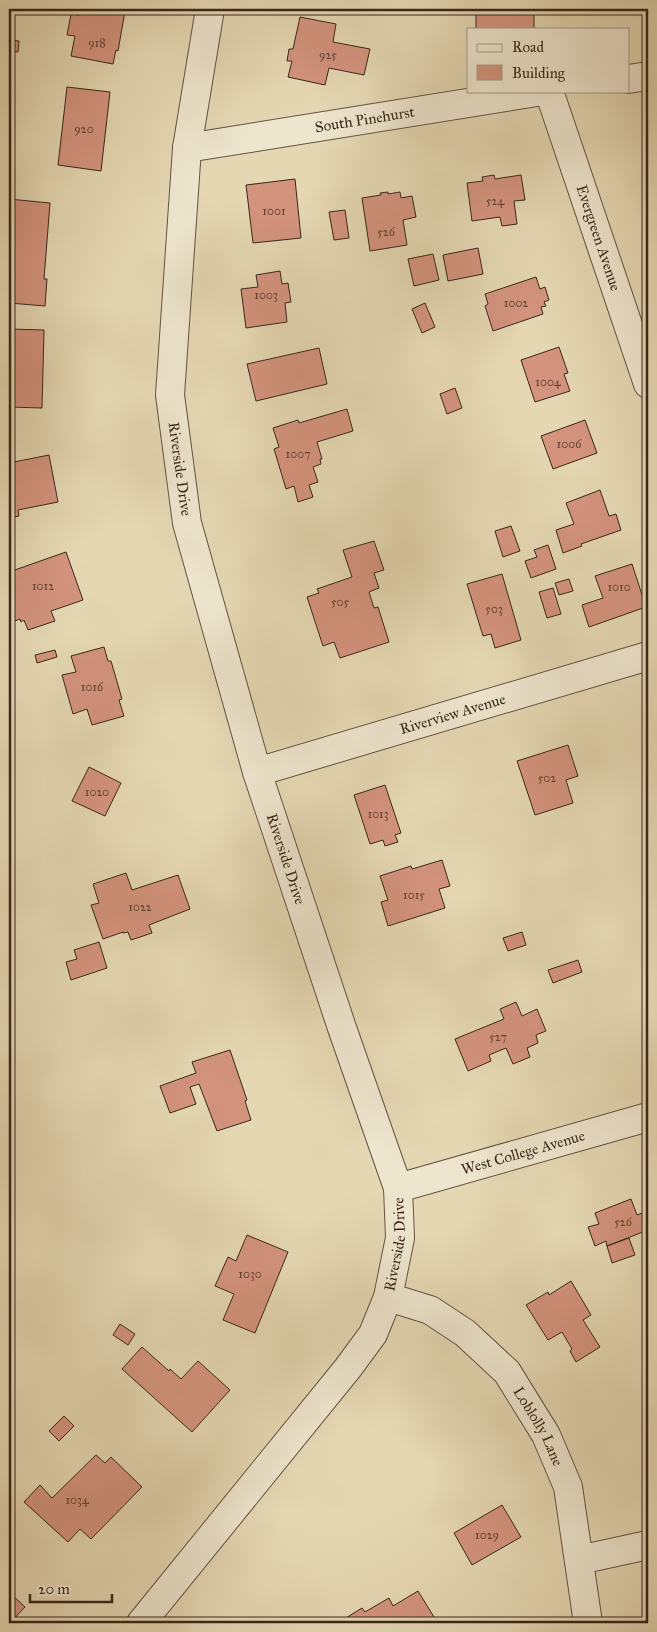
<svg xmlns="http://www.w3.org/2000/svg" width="657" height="1632" font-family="'IM FELL Great Primer',serif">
  <rect width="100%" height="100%" fill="#e4d7b2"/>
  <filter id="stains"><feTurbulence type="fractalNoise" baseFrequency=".004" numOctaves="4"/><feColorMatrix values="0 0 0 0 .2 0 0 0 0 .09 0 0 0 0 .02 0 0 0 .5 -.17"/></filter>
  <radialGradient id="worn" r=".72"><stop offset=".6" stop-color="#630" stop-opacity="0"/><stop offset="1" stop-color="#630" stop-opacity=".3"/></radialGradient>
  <path fill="#d3937d" stroke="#39271a" d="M80 9H113L125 11 118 51 116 50 113 64 71 56 75 36 67 35 71 14 79 15Z
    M485 9H534V29H476V13H485Z
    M300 17 336 24 333 42 370 49 364 75 329 68 325 85 288 77 292 61H287L289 49H293Z
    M9 40 19 41 18 52 9 51Z
    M67 87 110 92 101 171 58 165Z
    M494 175 495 179 521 175 525 200 514 201 517 224 502 226 500 217 472 221 467 183 483 181 482 177Z
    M295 179 301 238 253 243 246 185Z
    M388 192V194L400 192 401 198 412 196 416 217 403 220 407 245 370 251 362 198 381 195 380 193Z
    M9 199 50 203 44 279H47L45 306 9 303Z
    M345 210 349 238 334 240 329 212Z
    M478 248 483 274 448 281 443 255Z
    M433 254 439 280 414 286 408 259Z
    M280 271 282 284 288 283 291 302 285 303 287 322 246 328 241 289 258 287 256 275Z
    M536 277 540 289 545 287 549 300 544 302 546 306 541 307 543 314 493 331 485 306 488 304 485 294Z
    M425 303 435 327 422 333 412 309Z
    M9 329 44 330 42 408 9 407Z
    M559 347 568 373 564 374 570 391 535 402 521 360Z
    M319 348 327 384 256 401 247 364Z
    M455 388 462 408 447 414 440 394Z
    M347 409 353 431 317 442 322 459H320L321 464 313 467 318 482 309 485 313 497 298 502 294 486 286 489 274 449 279 447 273 428 298 420 299 423Z
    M585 420 597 453 553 469 541 436Z
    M49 455 58 502 18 510 19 516 9 518V463Z
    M600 490 609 516 616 514 621 530 581 544 582 546 563 553 556 530 574 524 566 503Z
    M511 526 520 551 503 557 495 531Z
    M374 541 384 570 374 573 379 588 369 592 374 608 378 607 389 642 340 658 334 642 323 646 307 597 319 593 317 589 352 577 343 550Z
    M548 545 556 569 531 578 525 561 537 557 534 550Z
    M66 552 83 600 51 611 55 621 28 630 24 620 21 622 20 619 9 623V572Z
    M632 564 646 607 589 627 582 605 603 598 595 576Z
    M502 574 521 640 495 648 491 634 483 636 467 584Z
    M569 579 573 591 559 595 555 583Z
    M553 588 561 614 547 618 539 592Z
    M104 647 108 661H111L122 699 119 700 124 716 92 725 87 709 73 714 62 675 76 672 71 656Z
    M55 650 57 657 37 663 35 655Z
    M568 745 578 776 566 780 573 803 535 815 517 761Z
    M89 767 121 783 105 816 72 801Z
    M385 785 401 833 395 835 398 842 385 846 383 840 370 844 354 795Z
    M442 860 450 886 439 889 445 908 388 926 381 902 388 900 380 876 411 866 412 869Z
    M126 873 132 890 178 875 190 909 149 925 152 933 131 940 128 932 123 933V932L103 939 91 905 99 903 93 884Z
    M522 932 526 945 508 951 503 938Z
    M99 942 107 968 71 980 66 962 77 959 74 950Z
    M578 960 582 972 553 983 548 970Z
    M516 1002 522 1016 537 1009 546 1031 536 1035 538 1043 527 1048 530 1057 513 1064 506 1048 489 1055 491 1061 468 1071 455 1039 504 1019 500 1009Z
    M230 1050 247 1100 245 1101 251 1120 217 1131 199 1084 190 1087 196 1104 170 1113 160 1086 196 1073 192 1062Z
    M631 1199 637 1215 645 1212 648 1221V1230L607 1246 606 1241 595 1246 588 1227 599 1224 595 1213Z
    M247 1235 288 1252 255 1333 223 1320 234 1294 215 1286 228 1257 236 1261Z
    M629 1238 635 1255 612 1263 607 1246Z
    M571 1281 591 1315 583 1320 600 1347 576 1362 570 1351 572 1349 562 1332 548 1340 526 1305 548 1292 549 1295Z
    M120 1324 135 1334 128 1345 113 1335Z
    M142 1347 169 1371 170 1369 181 1379 198 1361 230 1390 192 1432 122 1369Z
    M64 1416 74 1426 59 1441 49 1431Z
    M96 1455 105 1463 111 1457 142 1487 91 1539 80 1529 68 1542 24 1502 40 1485 52 1498Z
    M502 1505 521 1537 472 1565 454 1533Z
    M418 1591 434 1617 425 1623H343L341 1621 362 1608 365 1612 389 1598 393 1606Z
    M9 1592 25 1607 10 1623H9Z"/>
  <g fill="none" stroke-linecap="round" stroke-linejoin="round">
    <defs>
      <g id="minor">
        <path d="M628 79 648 76"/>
        <path id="s1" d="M549 91 648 384"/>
        <path id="s2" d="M187 148 543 91"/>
        <path id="s3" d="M257 772 648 656"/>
        <path id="s4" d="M388 1297 430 1310 465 1333 507 1372 546 1435 568 1487 588 1623"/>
        <path d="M579 1560 648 1545"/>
      </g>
      <g id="tertiary">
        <path id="s5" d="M398 1188 648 1117"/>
        <path id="s6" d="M141 1623 348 1368 373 1334 388 1297 400 1238 398 1188 342 1028 257 772 187 523 170 395 187 148 210 9"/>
      </g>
    </defs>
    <use href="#minor" stroke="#645340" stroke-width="30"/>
    <use href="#tertiary" stroke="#645340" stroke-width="30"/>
    <use href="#minor" stroke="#ede5cd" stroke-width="28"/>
    <use href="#tertiary" stroke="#ede5cd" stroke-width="28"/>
  </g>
  <g text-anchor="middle" stroke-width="5" stroke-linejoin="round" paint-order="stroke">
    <g font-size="12" fill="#604233">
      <text x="97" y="47">918</text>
      <text x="328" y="59">925</text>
      <text x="84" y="133">920</text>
      <text x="495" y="205">524</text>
      <text x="274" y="215">1001</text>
      <text x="386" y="236">526</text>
      <text x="266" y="299">1003</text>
      <text x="516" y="307">1002</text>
      <text x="548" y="386">1004</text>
      <text x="569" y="448">1006</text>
      <text x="298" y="458">1007</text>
      <text x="43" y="590">1012</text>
      <text x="619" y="591">1010</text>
      <text x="340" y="606">505</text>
      <text x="494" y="613">503</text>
      <text x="92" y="691">1016</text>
      <text x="547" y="782">502</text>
      <text x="97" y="796">1020</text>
      <text x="378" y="818">1013</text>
      <text x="414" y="899">1015</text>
      <text x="140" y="911">1022</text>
      <text x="498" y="1041">527</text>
      <text x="623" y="1226">526</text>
      <text x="250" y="1278">1030</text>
      <text x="77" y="1504">1034</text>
      <text x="487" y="1539">1029</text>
    </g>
    <g font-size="15" fill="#39271a" stroke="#ede5cd">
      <text dy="5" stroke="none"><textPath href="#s2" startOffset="180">South Pinehurst</textPath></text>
      <text dy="5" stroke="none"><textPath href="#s1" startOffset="155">Evergreen Avenue</textPath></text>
      <text transform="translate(180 469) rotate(82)" y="5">Riverside Drive</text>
      <text dy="5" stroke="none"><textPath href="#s3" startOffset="204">Riverview Avenue</textPath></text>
      <text transform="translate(286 859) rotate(72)" y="5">Riverside Drive</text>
      <text dy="5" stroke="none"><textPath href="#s5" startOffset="130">West College Avenue</textPath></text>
      <text dy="5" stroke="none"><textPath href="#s6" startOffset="464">Riverside Drive</textPath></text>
      <text dy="5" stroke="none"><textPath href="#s4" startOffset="206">Loblolly Lane</textPath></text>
    </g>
  </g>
  <rect width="657" height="1632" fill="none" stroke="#e4d7b2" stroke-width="30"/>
  <rect x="10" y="10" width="637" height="1612" fill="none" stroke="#39271a" stroke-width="2.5"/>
  <rect x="15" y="15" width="627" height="1602" fill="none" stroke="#39271a"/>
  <rect x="467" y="28" width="162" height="65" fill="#ede5cd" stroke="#a59985"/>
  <rect x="477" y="44" width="25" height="8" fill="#ede5cd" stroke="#a59985"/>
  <text x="512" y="52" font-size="15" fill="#39271a">Road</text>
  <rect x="477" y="65" width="25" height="15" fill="#d3937d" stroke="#a59985"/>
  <text x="512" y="78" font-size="15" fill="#39271a">Building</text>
  <path d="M30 1594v8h82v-8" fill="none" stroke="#39271a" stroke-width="2.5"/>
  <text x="38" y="1594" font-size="15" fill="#39271a" stroke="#ede5cd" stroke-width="4" paint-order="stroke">20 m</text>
  <rect width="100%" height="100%" filter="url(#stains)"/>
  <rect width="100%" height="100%" fill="url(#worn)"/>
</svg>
